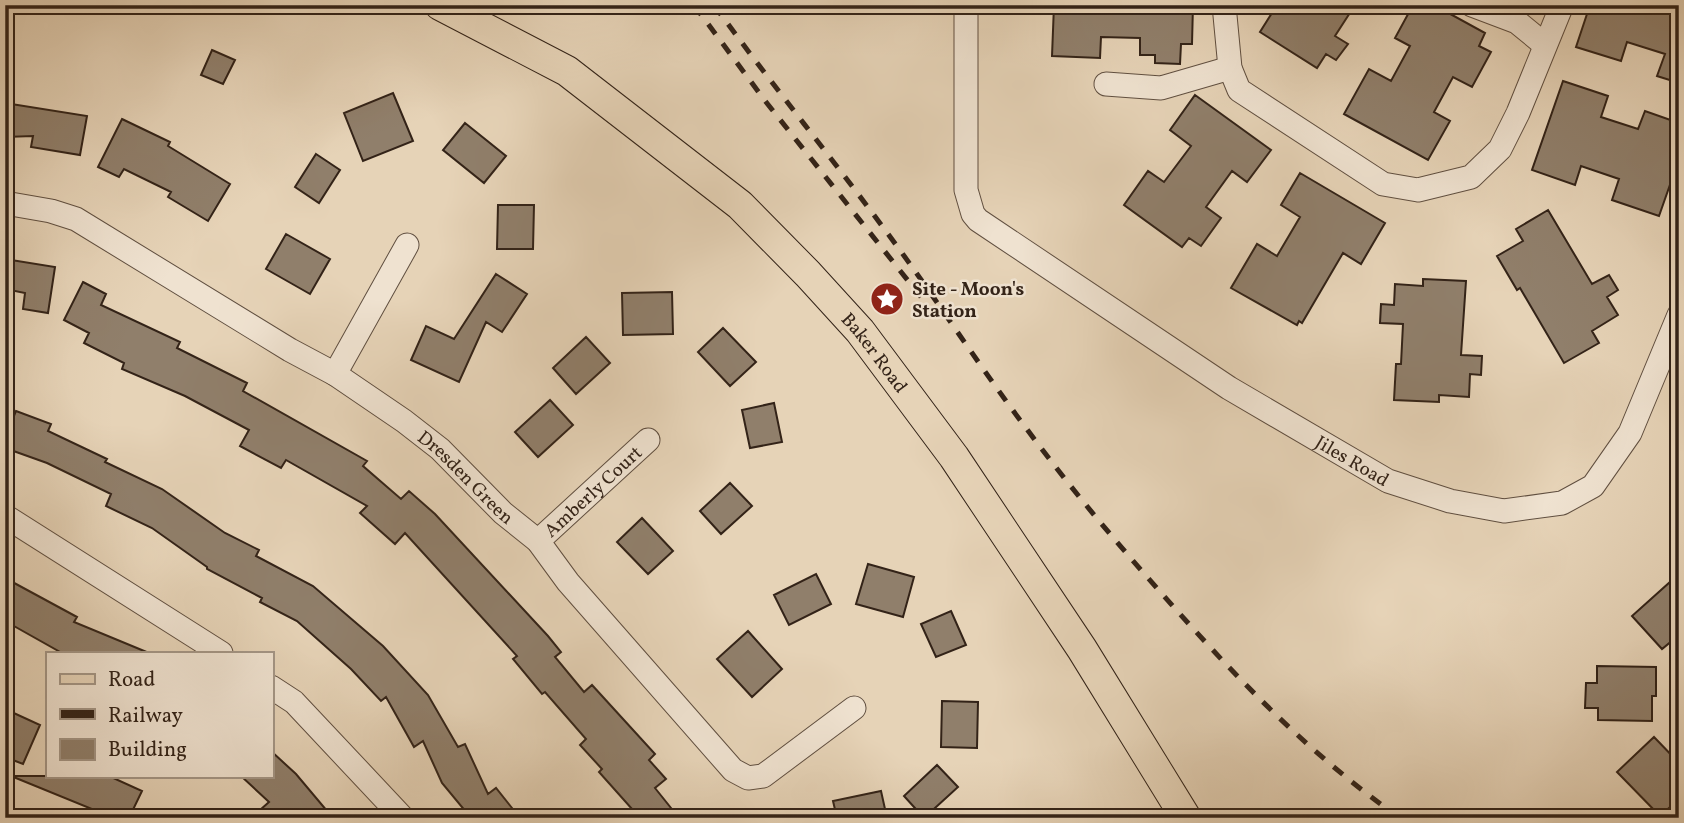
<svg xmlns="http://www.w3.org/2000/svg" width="1684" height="823" font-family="Vollkorn,serif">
  <rect width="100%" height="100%" fill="#e6d3b7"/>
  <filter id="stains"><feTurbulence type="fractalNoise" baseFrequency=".00286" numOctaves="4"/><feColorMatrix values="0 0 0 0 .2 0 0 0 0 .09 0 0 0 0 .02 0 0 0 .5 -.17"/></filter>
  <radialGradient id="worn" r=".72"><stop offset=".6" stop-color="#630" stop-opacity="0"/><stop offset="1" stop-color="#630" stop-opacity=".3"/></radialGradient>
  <path fill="#907f6b" stroke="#332318" stroke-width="2" d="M1054 5H1193L1192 44H1181L1180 64 1155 63V55H1140V38L1101 37 1100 58 1052 56Z
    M1277 5H1355L1335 36 1348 44 1336 60 1326 54 1317 68 1260 32Z
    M1413 5H1434L1485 33 1479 46 1491 52 1472 87 1453 77 1434 112 1450 121 1428 160 1344 114 1369 69 1391 81 1410 46 1395 38Z
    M1590 5H1679V83L1657 76 1665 54 1627 42 1621 61 1576 47Z
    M212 50 235 60 223 84 201 75Z
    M1563 81 1608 96 1601 117 1638 129 1645 111 1679 123V159L1659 216 1612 200 1619 179 1581 166 1575 185 1532 170Z
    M393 93 413 141 363 161 344 113Z
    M1195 95 1271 150 1247 182 1232 171 1206 207 1221 218 1201 246 1189 238 1182 247 1124 205 1148 171 1164 182 1191 146 1170 130Z
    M5 103 87 116 80 155 31 147 33 136 5 137Z
    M122 119 170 142 168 146 230 184 208 221 168 197 171 192 124 169 119 177 98 167Z
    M465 123 506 156 484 183 443 150Z
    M316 154 340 170 319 203 295 187Z
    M1300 173 1385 223 1361 264 1343 253 1302 323 1299 321 1297 325 1231 288 1257 244 1277 256 1300 217 1281 205Z
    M498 205H534L533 249H497Z
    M1548 210 1592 284 1609 275 1618 290 1607 297 1618 315 1592 331 1599 343 1564 363 1520 288 1517 290 1497 256 1523 241 1516 229Z
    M286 234 330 259 310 294 266 269Z
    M5 259 55 267 48 313 23 309 25 293 5 289Z
    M496 274 527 294 502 332 486 322 459 382 411 360 426 326 454 339Z
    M1423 279 1466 281 1461 355 1482 356 1481 375 1470 374 1469 397 1439 395V402L1394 400 1396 364H1401L1403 324 1380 323 1381 304 1394 305 1395 284 1423 286Z
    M83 282 106 294 101 305 180 342 177 348 247 383 243 391 367 461 363 466 401 499 409 491 435 514 548 636 561 652 555 657 584 692 592 685 655 754 649 760 666 779 655 788 679 818H640L599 772 602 769 580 745 586 739 545 692 542 694 513 659 517 656 405 533 395 544 360 513 367 506 286 460 281 468 240 446 249 430 185 396 122 369 124 363 84 343 89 333 64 320Z
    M672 292 673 334 623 335 622 293Z
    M723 328 756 362 730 386 698 352Z
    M586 337 610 363 576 394 553 368Z
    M550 400 573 425 538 457 515 432Z
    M774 403 782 442 750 448 742 410Z
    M16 411 51 424 48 431 107 459 105 462 162 489 225 533 259 550 256 556 313 586 383 646 428 695 458 747 465 744 488 794 496 788 520 818H471L442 783 423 741 414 747 386 697 381 701 351 669 297 621 260 602 262 598 207 569V567L152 528 106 506 111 494 47 463 5 448V439Z
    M730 483 752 506 721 534 700 511Z
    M642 518 673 551 648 574 617 542Z
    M868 564 914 577 903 617 856 604Z
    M816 574 831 604 789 625 774 595Z
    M5 578 77 617 74 622 149 653H62L5 621Z
    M1670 582 1679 592V635L1662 649 1632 616Z
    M951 611 966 645 936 657 921 624Z
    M748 631 782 669 752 697 717 659Z
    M1597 666 1656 667V696H1652V721L1598 720V708H1585L1586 683H1597Z
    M942 701 978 702 977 748 941 747Z
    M5 709 40 725 23 764 5 757Z
    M1654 737 1679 763V799L1660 816 1617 772Z
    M271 751 296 774 333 818H251L269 802 241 776H271Z
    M937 765 958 787 924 818 904 796Z
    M11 776H109L142 791 129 818H88L92 809Z
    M881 791 887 818H837L833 801Z"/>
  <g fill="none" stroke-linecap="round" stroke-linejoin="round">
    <defs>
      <g id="minor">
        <path id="s1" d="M966 5V190L973 214 978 220 1229 388 1388 481 1450 501 1504 511 1562 503 1593 486 1630 433 1679 315"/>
        <path d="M1224 5 1230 68 1239 90 1383 184 1418 190 1471 177 1500 149 1518 113 1562 5"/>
        <path d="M1472 5 1517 22 1545 45"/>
        <path d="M1106 84 1161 88 1230 68"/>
        <path id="s2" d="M5 203 51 211 76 219 290 350 335 374 404 421 440 449 503 513 538 541 568 582 733 770 748 778 763 776 854 708"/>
        <path d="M335 374 407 245"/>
        <path d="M5 516 221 653"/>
        <path id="s3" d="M538 541 648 440"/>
        <path d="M271 687 294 702 403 818"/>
      </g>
      <g id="major">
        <path id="s4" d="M440 5 567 71 740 205 808 274 860 331 954 457 1082 649 1186 818"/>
      </g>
    </defs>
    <use href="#minor" stroke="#604f40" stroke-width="25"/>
    <use href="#major" stroke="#332318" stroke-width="32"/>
    <use href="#minor" stroke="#efe2d0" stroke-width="23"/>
    <use href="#major" stroke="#e6d3b7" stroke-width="30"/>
    <path stroke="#332318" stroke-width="5" stroke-dasharray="12 12" stroke-linecap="butt" d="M694 5 766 102 921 297
      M714 5C775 89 841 169 902 253 944 311 983 371 1026 428 1074 493 1126 554 1180 614 1247 689 1317 760 1400 818"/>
  </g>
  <defs>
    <symbol id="sight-disc" viewBox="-11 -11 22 22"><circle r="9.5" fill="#8f2418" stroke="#efe2d0"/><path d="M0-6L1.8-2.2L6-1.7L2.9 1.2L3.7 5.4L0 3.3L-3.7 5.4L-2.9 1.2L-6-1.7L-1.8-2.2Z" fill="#fff"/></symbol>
  </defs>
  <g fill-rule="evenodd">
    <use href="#sight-disc" x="868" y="280" width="38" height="38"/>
  </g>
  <g text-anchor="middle" stroke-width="5" stroke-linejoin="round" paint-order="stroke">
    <g font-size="19" font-weight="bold" fill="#332318" stroke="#efe2d0" text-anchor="start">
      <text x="912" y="295">Site - Moon's<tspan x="912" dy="22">Station</tspan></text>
    </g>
    <g font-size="19" fill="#332318" stroke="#efe2d0">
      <text dy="7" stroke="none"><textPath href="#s4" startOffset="562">Baker Road</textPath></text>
      <text dy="7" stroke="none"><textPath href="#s1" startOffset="663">Jiles Road</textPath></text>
      <text dy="7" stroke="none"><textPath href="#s2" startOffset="542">Dresden Green</textPath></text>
      <text dy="7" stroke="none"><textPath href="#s3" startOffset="74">Amberly Court</textPath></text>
    </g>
  </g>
  <rect width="1684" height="823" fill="none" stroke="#e6d3b7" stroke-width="28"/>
  <rect x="7" y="7" width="1670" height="809" fill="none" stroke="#332318" stroke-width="3.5"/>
  <rect x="14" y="14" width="1656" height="795" fill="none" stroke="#332318" stroke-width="2"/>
  <rect x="46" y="652" width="228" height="126" fill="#efe2d0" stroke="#a49686" stroke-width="2"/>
  <rect x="60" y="674" width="35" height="10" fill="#e6d3b7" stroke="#a49686" stroke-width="2"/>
  <text x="108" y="686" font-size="21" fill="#332318">Road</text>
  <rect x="60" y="709" width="35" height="10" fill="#332318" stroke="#a49686" stroke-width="2"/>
  <text x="108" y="722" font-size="21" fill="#332318">Railway</text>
  <rect x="60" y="739" width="35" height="21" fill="#907f6b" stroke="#a49686" stroke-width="2"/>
  <text x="108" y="756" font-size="21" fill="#332318">Building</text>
  <rect width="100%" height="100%" filter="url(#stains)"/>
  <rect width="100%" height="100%" fill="url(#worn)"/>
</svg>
